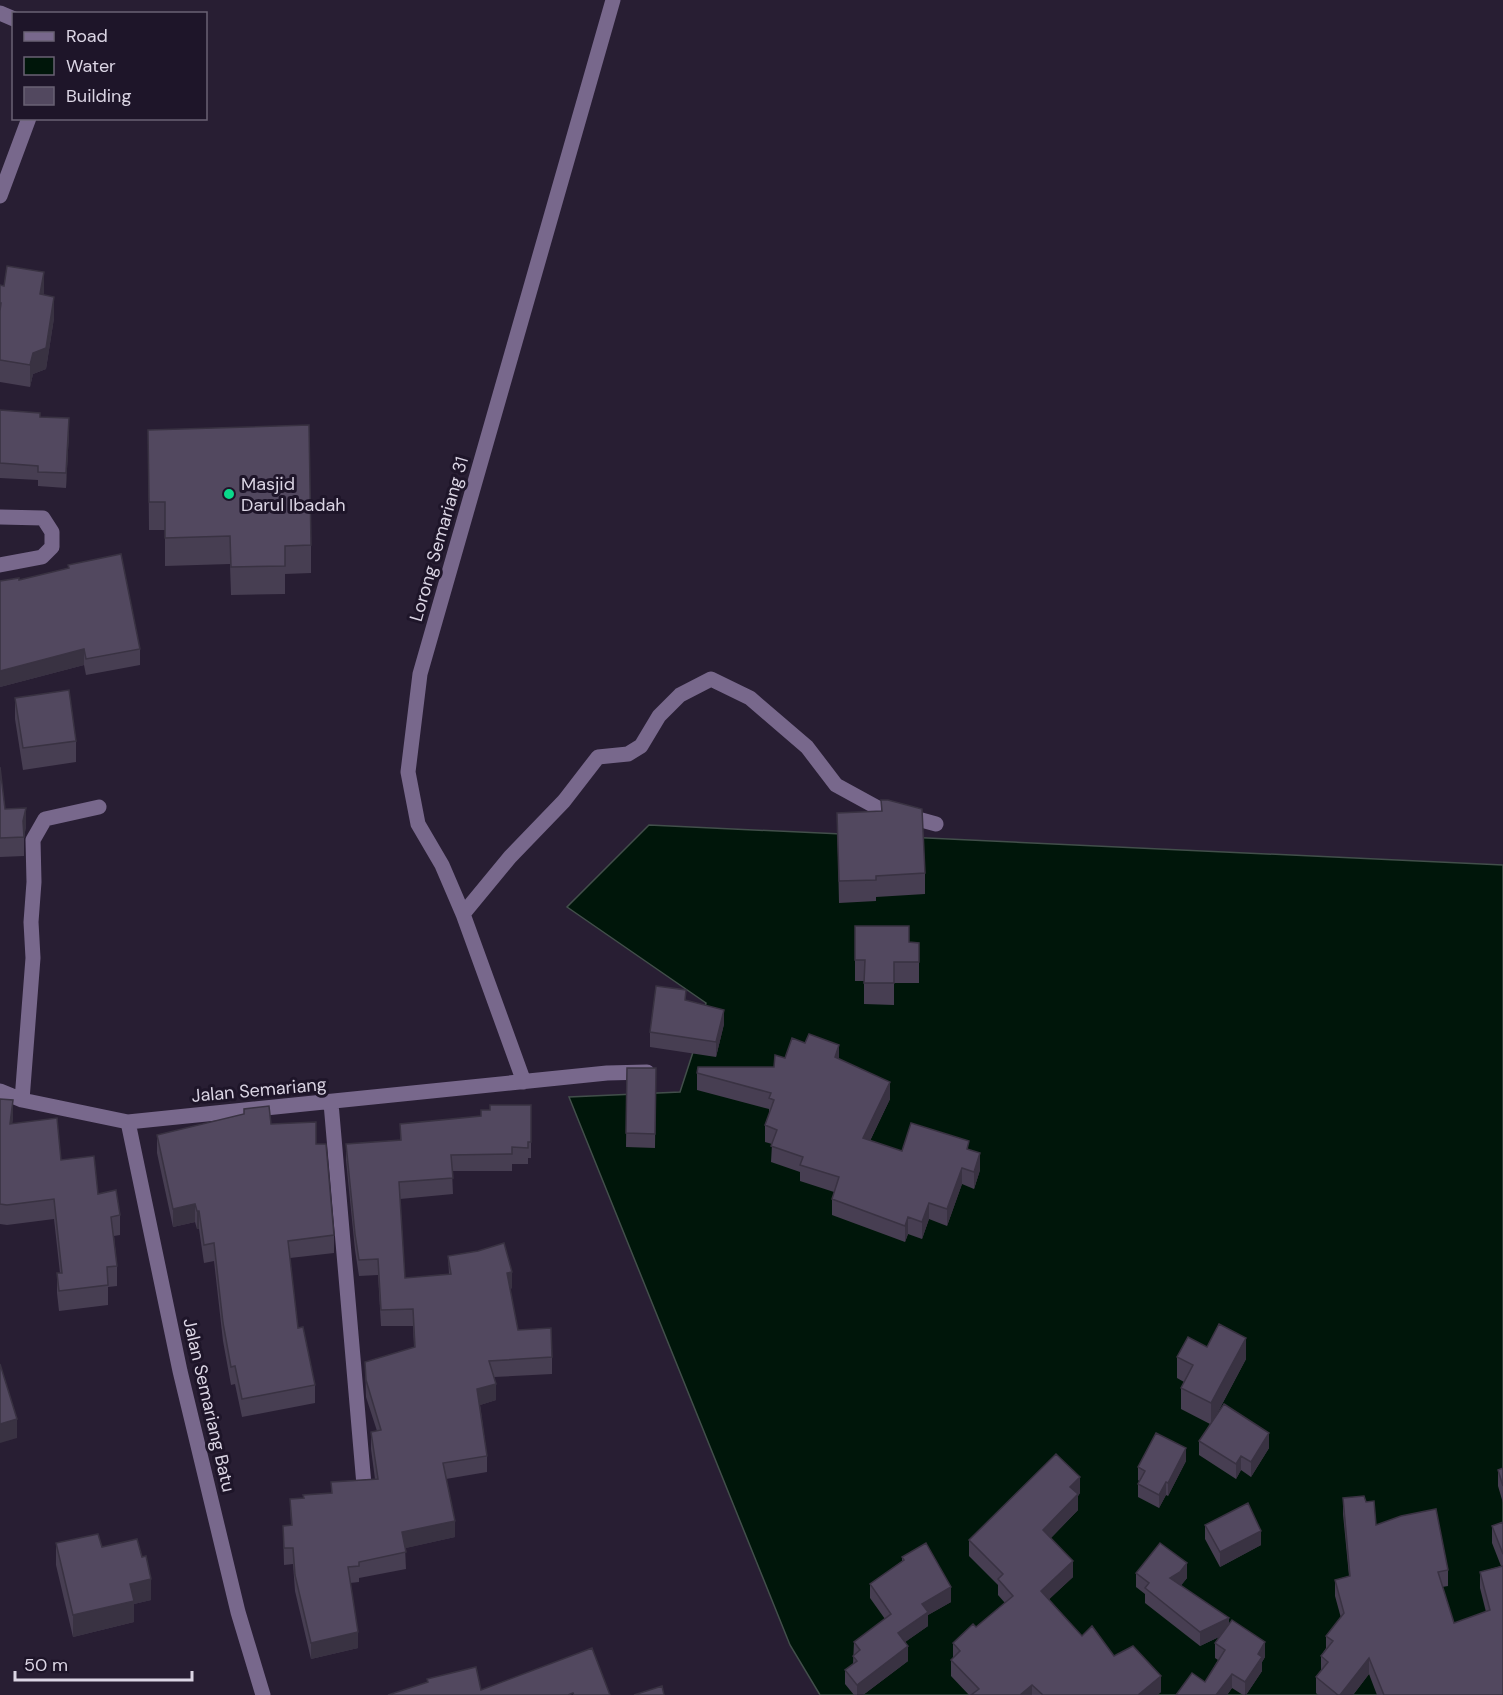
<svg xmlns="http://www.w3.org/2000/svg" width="1503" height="1695" font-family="'DM Sans',sans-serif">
  <rect width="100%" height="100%" fill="#281e33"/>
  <path fill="#00160a" stroke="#424f4b" stroke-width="1.5" d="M649 825 1503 865V1695H820L790 1645 569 1097 680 1092 695 1046 706 1003 567 907Z"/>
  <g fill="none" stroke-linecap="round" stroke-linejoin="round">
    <path stroke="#78688c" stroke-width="15" d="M0 13 14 19
      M0 196 29 118
      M0 517 43 518 52 532V547L42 557 0 565
      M463 914 510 857 564 801 598 757 628 754 641 746 659 716 680 695 711 679 750 698 807 747 836 785 878 808 936 824
      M524 1082 463 914 442 865 418 824 408 772 420 674 613 0
      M0 1091 22 1100 128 1122 607 1073 647 1072
      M22 1100 33 958 31 922 34 882 33 840 45 819 99 807
      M331 1103 364 1485
      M128 1122 180 1371 238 1612 263 1695"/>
  </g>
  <path fill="#473e52" d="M0 285 44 295 54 318 46 369 33 374 30 387 0 382Z
    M0 410 40 417 69 432 66 488 38 486V480L0 478Z
    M148 430 311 545V573L285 574V594L231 595 230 564 165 566V530H149Z
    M68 565 140 649V665L86 675 84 665 0 687V581L19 580 68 568Z
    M15 698 76 741V762L23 770 15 719Z
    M0 767 5 809 26 826 24 838V856L0 857Z
    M881 800 925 873V894L876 897V901L839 903 837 813 881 811Z
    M855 926 909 942 919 943V983H894V1005L864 1004V981H855Z
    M686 1000 724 1024 716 1057 650 1047V1032Z
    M785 1058 839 1059 890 1099 870 1141 902 1151 969 1150 980 1170 974 1189 962 1184 947 1226 929 1219 922 1239 908 1234 905 1242 832 1215V1199L834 1192 800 1181V1172L771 1162 772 1144 765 1142V1125L769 1114V1109L697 1090V1073L774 1067Z
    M627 1068H656L655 1148 626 1147Z
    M0 1099 12 1123 61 1160 98 1194 120 1215V1235L114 1236 117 1266V1286L108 1287V1305L59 1311 57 1293V1273H60L54 1219 7 1225 0 1224Z
    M531 1105V1158H528V1164H512V1171H452L453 1194 400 1199 405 1278 449 1274 448 1256 512 1288 510 1289 518 1330 552 1357V1374L494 1377 496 1400 480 1405 487 1456V1472L446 1479 455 1537 405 1548 406 1569 359 1578V1582L350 1583 358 1648 311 1659 295 1591 293 1564 284 1565 283 1526 291 1525 290 1499 303 1498 331 1493V1482L375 1479 371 1449V1432L377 1431 366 1397 365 1362 414 1347 413 1326H381L378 1275 359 1276 355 1250 346 1160V1144L400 1140V1124L481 1116 490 1110Z
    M271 1124 316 1144 334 1235V1253L290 1258 298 1328 315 1385V1403L242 1417 235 1384 231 1385 223 1341 214 1261 204 1263 199 1229H197L195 1222 173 1227 157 1153V1135Z
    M1207 1347 1246 1359 1218 1412 1269 1448 1251 1477 1241 1470 1236 1479 1199 1455V1441L1210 1424 1181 1409V1388L1184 1382 1177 1378V1357Z
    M1186 1461 1168 1496 1166 1495 1159 1508 1138 1497V1484L1139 1481 1138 1480V1467Z
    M1503 1468V1503L1498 1486V1470Z
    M1080 1493 1078 1496V1510L1051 1538 1073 1577 1049 1599 1082 1636 1114 1656 1161 1692 1157 1695H969L951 1676V1660L953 1658V1643L976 1627 1005 1603 998 1595V1585L969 1556V1540Z
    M1343 1498 1376 1525 1448 1570V1586L1442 1587 1454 1623 1486 1612 1480 1588V1572L1501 1566 1492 1543V1526L1503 1522V1695H1377L1369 1674 1353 1695H1318L1316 1693V1677L1321 1671V1656L1326 1648V1636L1341 1618 1335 1596V1580L1349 1576 1343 1514Z
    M1205 1525 1261 1545 1220 1567 1205 1539Z
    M56 1543 102 1547 151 1600 134 1604V1622L73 1637 56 1565Z
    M902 1557 951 1602 928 1615V1626L905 1642 908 1661 863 1695H854L845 1684V1670L853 1664 854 1642 885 1619 870 1598V1584L902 1561Z
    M1136 1573 1187 1578 1181 1585 1229 1624 1265 1657 1262 1662V1671L1246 1695H1243L1232 1688 1227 1695H1176L1205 1682 1218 1660 1215 1658V1643L1219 1637 1200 1646 1145 1603V1594L1136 1587Z"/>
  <path fill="#393242" d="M44 272V293L40 316V294Z
    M54 297V318L46 369 33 374 30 387V365L33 353Z
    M69 418V432L66 488V473Z
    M84 649V665L0 687V671Z
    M26 808V826L24 838 23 821Z
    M724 1010V1024L716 1057V1042Z
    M839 1045V1062L835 1057Z
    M890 1082V1099L863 1155V1138Z
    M13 1100V1120L10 1144V1124Z
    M980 1153V1170L974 1189V1172Z
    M962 1168V1184L947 1226V1209Z
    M929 1203V1219L922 1239V1222Z
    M195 1204V1222L173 1227V1209Z
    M197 1211H199V1229H197Z
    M908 1217V1234L905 1242V1226Z
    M512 1272V1288L507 1290V1273Z
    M1246 1338V1359L1211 1425V1403Z
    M496 1384V1400L477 1406V1389Z
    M17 1419V1438L0 1443V1424Z
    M1269 1433V1448L1251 1477V1462Z
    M1186 1448V1461L1168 1496V1483Z
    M1241 1456V1470L1236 1479V1464Z
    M1080 1477V1493L1078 1496V1510L1043 1546V1530L1070 1487Z
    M1166 1482V1495L1159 1508V1495Z
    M455 1521V1537L402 1549V1532Z
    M1261 1531V1545L1220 1567V1552Z
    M1073 1561V1577L1041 1607V1591Z
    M1187 1563V1578L1180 1587 1170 1578Z
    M151 1579V1600L134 1604V1622L73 1637V1615L130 1584Z
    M951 1587V1602L928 1615V1626L898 1647V1633L922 1604Z
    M1229 1618V1632L1200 1646V1632Z
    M358 1632V1648L311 1659V1643Z
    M1265 1642V1657L1262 1662V1671L1246 1695H1245V1682L1258 1654Z
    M908 1646V1661L863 1695H857V1685Z
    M1369 1658V1674L1353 1695H1340Z
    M1232 1674V1688L1227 1695H1216Z
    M1161 1676V1692L1157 1695H1138Z
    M1032 1685V1695H1020Z"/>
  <path fill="#52485f" stroke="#393242" stroke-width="1.5" d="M7 266 44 272 40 294 54 297 46 348 33 353 30 365 0 360V311L1 303H0V285L4 286Z
    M0 410 40 413V417L69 418 66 473 38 472V466L0 463Z
    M309 425 311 545 285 546V566L231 567 230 536 165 538V502H149L148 430Z
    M121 554 140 649 86 659 84 649 0 671V581L19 578V580L69 568 68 565Z
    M69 690 76 741 23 748 15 698Z
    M0 767 5 809 26 808 23 821 24 837 0 838Z
    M881 800H888L922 809 925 873 876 876V880L839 881 837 813 882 811Z
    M855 926H909V942L919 943V962H894V983H864L865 960H855Z
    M656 986 686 990 685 1000 724 1010 716 1042 650 1032Z
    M809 1034 839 1045 835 1057 890 1082 863 1138 902 1151 911 1123 969 1141 967 1149 980 1153 974 1172 962 1168 947 1209 929 1203 922 1222 908 1217 905 1226 832 1199 839 1177 800 1165 803 1157 771 1146 777 1130 765 1125 774 1100 769 1098 771 1093 697 1073 698 1067H774L775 1055 785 1058 792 1038 805 1043Z
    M627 1068H656L655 1134 626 1133Z
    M0 1099 13 1100 10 1124 57 1118 61 1160 94 1156 98 1194 116 1190 120 1215 111 1217 117 1266 107 1267 108 1285 59 1291 57 1273H62L54 1199 7 1205 0 1204Z
    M490 1105H531V1142H528V1148L512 1147V1154L451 1155 453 1178 399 1182 405 1278 451 1274 448 1256 478 1251 504 1243 512 1272 507 1273 518 1330 551 1328 552 1357 489 1361 496 1384 477 1389 487 1456 443 1463 455 1521 402 1532 406 1552 359 1562V1566L348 1567 358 1632 311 1643 295 1575 293 1548H284L283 1526 292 1525 290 1499 304 1498 303 1495 332 1493 331 1482 378 1479 371 1432 381 1430 366 1380 365 1362 415 1347 413 1309 381 1310 378 1259 359 1260 355 1234 346 1144 401 1140 400 1124 481 1116V1110H490Z
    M269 1106 271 1124 316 1122V1144H326L334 1235 288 1241 298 1328 303 1327 315 1385 242 1399 235 1366 231 1367 223 1323 214 1243 204 1245 199 1211H197L195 1204 173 1209 157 1135 244 1114V1109Z
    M1219 1324 1246 1338 1211 1403 1181 1388 1193 1365 1177 1357 1188 1337 1207 1347Z
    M0 1364 17 1419 0 1424Z
    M1224 1404 1269 1433 1251 1462 1241 1456 1236 1464 1199 1441Z
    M1156 1433 1186 1448 1168 1483 1166 1482 1159 1495 1138 1484 1145 1471 1138 1467Z
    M1056 1454 1080 1477 1070 1487 1078 1494 1043 1530 1073 1561 1041 1591 1082 1636 1092 1626 1114 1656 1133 1646 1161 1676 1138 1695H1043L1032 1685 1020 1695H971L979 1689 951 1660 960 1651 953 1643 973 1624 976 1627 1013 1596 998 1579 1003 1574 969 1540Z
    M1503 1468V1486L1498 1470Z
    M1364 1496 1366 1502 1374 1501 1376 1525 1401 1516 1436 1509 1448 1570 1438 1572 1454 1623 1490 1610 1480 1572 1503 1566V1695H1384L1369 1658 1340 1695H1338L1316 1677 1328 1662 1321 1656 1333 1641 1326 1636 1344 1613 1335 1580 1350 1576 1343 1498Z
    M1248 1503 1261 1531 1220 1552 1205 1525Z
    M1503 1522V1554L1492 1526Z
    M98 1534 102 1547 137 1539 142 1557 146 1556 151 1579 130 1584 134 1601 73 1615 56 1543Z
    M926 1543 951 1587 922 1604 928 1612 898 1633 908 1646 857 1685 845 1670 857 1661 853 1656 860 1650 854 1642 891 1614 870 1584 904 1560 902 1557Z
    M1160 1543 1187 1563 1180 1572 1170 1578 1229 1618 1200 1632 1145 1588 1149 1583 1136 1573Z
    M1232 1620 1265 1642 1258 1654 1262 1657 1245 1682 1232 1674 1216 1695H1176L1192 1673 1205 1682 1225 1650 1215 1643Z
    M592 1648 610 1695H574L573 1693 568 1695H388L428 1682 427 1679 476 1667 481 1690Z
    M662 1686 664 1695H634Z"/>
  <circle fill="#0ad98b" stroke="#1e1529" stroke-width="2" cx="229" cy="494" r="6"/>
  <g text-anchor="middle" stroke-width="6" stroke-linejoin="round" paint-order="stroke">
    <g font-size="18" fill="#dbd5e4" stroke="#1e1529" text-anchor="start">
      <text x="241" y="490">Masjid<tspan x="241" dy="21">Darul Ibadah</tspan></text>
    </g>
    <g font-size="18" fill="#dbd5e4" stroke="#1e1529">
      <text transform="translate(439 539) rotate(-74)" y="6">Lorong Semariang 31</text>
      <text transform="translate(259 1090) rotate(-5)" y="6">Jalan Semariang</text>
      <text transform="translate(209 1405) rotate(77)" y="6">Jalan Semariang Batu</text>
    </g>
  </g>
  <rect x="12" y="12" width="195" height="108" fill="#1e1529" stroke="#6a6274" stroke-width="1.5"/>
  <rect x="24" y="32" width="30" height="9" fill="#78688c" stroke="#6a6274" stroke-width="1.5"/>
  <text x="66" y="42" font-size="18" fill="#dbd5e4">Road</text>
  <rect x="24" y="57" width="30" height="18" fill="#00160a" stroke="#6a6274" stroke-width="1.5"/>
  <text x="66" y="72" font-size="18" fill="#dbd5e4">Water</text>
  <rect x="24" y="87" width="30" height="18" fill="#52485f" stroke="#6a6274" stroke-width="1.5"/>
  <text x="66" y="102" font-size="18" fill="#dbd5e4">Building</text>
  <path d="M15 1671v9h177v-9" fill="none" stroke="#dbd5e4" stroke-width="3"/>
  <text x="24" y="1671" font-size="18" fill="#dbd5e4" stroke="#1e1529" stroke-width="4.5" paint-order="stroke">50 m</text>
</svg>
